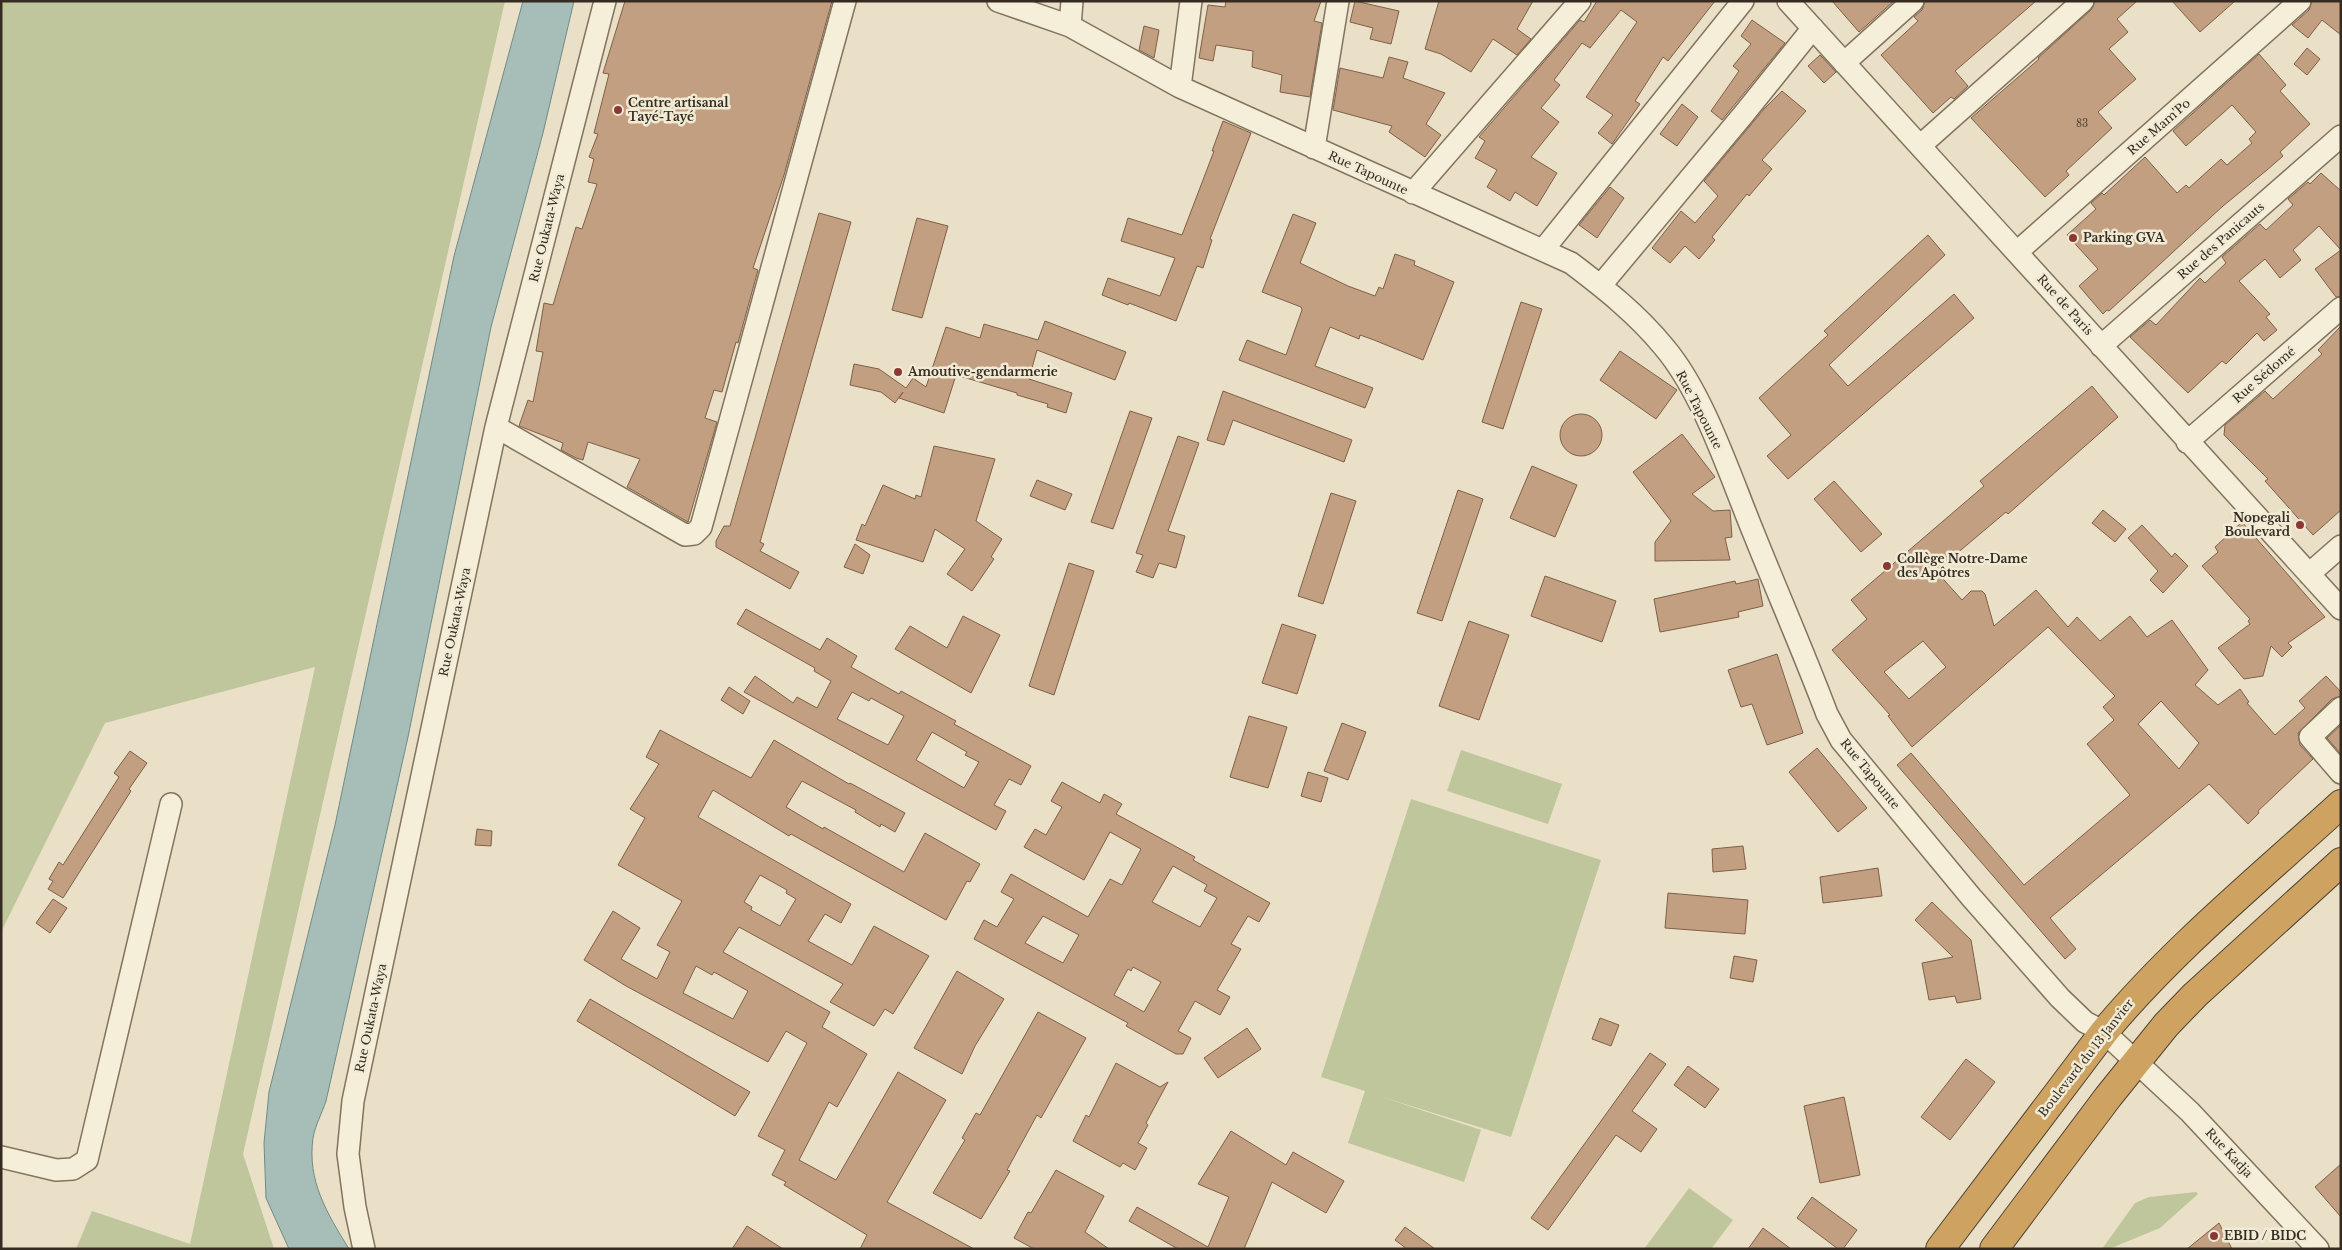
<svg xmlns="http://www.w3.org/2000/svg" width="2342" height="1250" font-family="'Libre Baskerville',serif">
  <rect width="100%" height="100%" fill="#e9e0c7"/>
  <path fill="#bfc69c" d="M1 1H505L243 1154 274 1249H76L92 1211 190 1244 315 667 105 723 1 932Z
    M1461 750 1562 784 1548 824 1447 791Z
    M1411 799 1601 860 1511 1137 1379 1096 1481 1130 1464 1182 1348 1143 1365 1091 1321 1077Z
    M1689 1188 1733 1220 1711 1249H1644Z
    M2196 1192 2198 1194 2160 1228 2109 1249H2102L2135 1203 2149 1197Z"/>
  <path fill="#a7bdb8" stroke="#6f8b85" d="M523 1H574L543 133 491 327 408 737 326 1101C322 1113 315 1126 313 1138 307 1181 327 1213 349 1249H289L266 1198 264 1143 269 1092 335 825 454 256Z"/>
  <path fill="#c39f81" stroke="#7f6047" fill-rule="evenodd" d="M625 1H832L784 175 753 268 758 270 738 343 736 342 722 392 714 390 705 418 717 422 688 522 627 487 640 459 588 442 583 460 576 458 561 450 563 443 519 426 528 400 533 402 543 352 536 351 544 303 553 305 576 227 582 229 597 184 588 182 594 159 589 157 598 134 594 133 609 74 603 73Z
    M1226 1H1321L1314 21 1322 23 1310 97 1280 92 1282 75 1252 67 1253 51 1216 45 1213 61 1199 58 1208 5 1225 7Z
    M1355 1 1399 11 1391 44 1370 39 1373 28 1350 22Z
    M1439 1H1533L1517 29 1531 39 1517 55 1493 39 1471 72 1441 54 1425 49Z
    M1597 1H1715L1668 61 1663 57 1635 101 1640 104 1612 144 1598 133 1613 115 1586 97 1637 22 1621 10 1590 48 1582 43 1554 80 1560 85 1541 108 1559 122 1531 157 1557 173 1537 206 1515 192 1510 201 1487 187 1497 170 1475 158 1485 141 1479 137 1580 20 1584 22Z
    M1832 1H1894L1859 32Z
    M1925 1H2036L1955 71 1968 86 1954 99 1951 97 1933 113 1881 55 1918 21 1914 17 1922 10Z
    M2095 1H2137L2117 19 2128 32 2109 49 2136 79 2098 112 2112 128 2066 171 2069 175 2045 197 1971 118 2039 59 2038 58 2091 10Z
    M2172 1H2235L2200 32Z
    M2312 1H2341V35L2322 20 2308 38 2292 25 2309 10Z
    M1752 20 1785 43 1722 120 1711 111 1739 71 1733 66 1751 44 1741 36Z
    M1144 26 1159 30 1154 58 1139 50Z
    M2307 48 2320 59 2307 75 2294 64Z
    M2259 54 2286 85 2280 91 2310 124 2280 152 2283 156 2267 170 2223 206 2109 311 2107 310 2103 314 2079 286 2098 269 2067 235 2096 209 2091 203 2102 193 2104 195 2145 157 2177 193 2186 185 2189 188 2221 159 2227 165 2252 143 2249 139 2256 132 2232 105 2186 146 2173 131Z
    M1820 55 1836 72 1824 83 1808 66Z
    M1389 57 1408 62 1403 78 1445 93 1426 124 1441 135 1425 157 1389 132 1392 126 1333 110 1340 68 1383 78Z
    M1782 91 1806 111 1762 160 1772 169 1749 196 1747 194 1712 237 1715 240 1699 259 1685 246 1670 263 1652 248 1681 211 1695 223 1718 196 1704 181 1764 109Z
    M1682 104 1698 117 1677 146 1660 134Z
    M1223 121 1251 133 1210 239 1212 240 1203 268 1197 266 1176 321 1129 303 1128 305 1102 295 1108 278 1160 296 1175 258 1121 241 1128 218 1182 235 1214 151H1212Z
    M2321 173 2341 191V296L2336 297 2315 269 2341 250 2319 226 2293 250 2301 260 2280 278 2265 259 2239 281 2270 314 2266 317 2277 330 2264 341 2257 333 2226 364 2222 361 2188 393 2130 337 2150 320 2156 325 2200 278 2205 283 2226 263 2222 257 2260 224 2266 230 2293 205 2288 199 2308 182 2310 184Z
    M1610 187 1624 198 1597 238 1579 225Z
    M819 213 851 222 760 542 764 544 760 551 799 572 790 589 716 547V541L724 526H730Z
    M1293 214 1316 223 1300 263 1348 286 1375 296 1379 287 1383 289 1395 254 1415 261 1414 265 1454 282 1423 360 1374 340 1360 335 1359 339 1330 327 1315 366 1373 388 1365 408 1239 360 1247 340 1286 355 1302 310 1301 307 1262 292Z
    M917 218 948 226 922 318 892 310Z
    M1928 235 1945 255 1829 365 1848 386 1954 294 1974 318 1788 479 1767 456 1791 435 1759 398 1828 335 1824 331Z
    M1521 302 1542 309 1503 429 1482 422Z
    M1045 321 1126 352 1115 380 1037 350 1029 379 1072 393 1066 413 1047 407 1048 404 1017 395V393L956 375 944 413 899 398 903 392 895 403 881 392 850 385 854 364 879 369 906 388 913 378 926 387 946 327 980 338 984 324 1038 340Z
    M2341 326V510L2313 535 2265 481 2268 479 2224 435 2225 425 2265 391 2273 399 2322 354 2318 350Z
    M1620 351 1677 390 1656 419 1600 380Z
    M2092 386 2118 417 2008 514 2006 512 1936 571 1962 600 1971 591H1982L1985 594 1994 626 2036 590 2068 627 2077 617 2100 641 2130 616 2147 637 2172 620 2208 670 2195 685 2218 705 2240 689 2249 702 2247 703 2275 735 2305 708 2299 701 2326 676 2341 692V696L2332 699 2298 733 2300 745 2313 759 2258 811 2259 813 2248 824 2209 784 2050 918 2076 949 2065 959 1897 765 1911 753 2024 885 2130 795 2087 744 2114 720 2103 707 2115 696 2048 627 1912 747 1888 716 1890 715 1832 650 1867 619 1851 600 1984 486 1980 481ZM1923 641 1946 667 1909 699 1884 672ZM2161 701 2199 743 2179 769 2138 724Z
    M1223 391 1352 440 1344 462 1233 420 1224 445 1207 440Z
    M1130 411 1152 418 1113 529 1091 522Z
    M1560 435a21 21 0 1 1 42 0a21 21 0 1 1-42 0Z
    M1682 434 1715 477 1692 494 1713 511 1730 510 1732 537 1725 538 1730 560 1655 561V542L1671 521 1633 472Z
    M1178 436 1199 443 1168 531 1185 536 1176 568 1159 563 1153 578 1136 572 1143 555 1136 553Z
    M934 446 995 459 976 521 1002 539 991 557 994 559 972 591 947 574 965 549 935 529 923 562 856 540 862 524 865 526 883 485 915 499 916 495 921 497Z
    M1532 466 1577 485 1555 537 1510 518Z
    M1037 480 1072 494 1065 510 1030 496Z
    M1834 481 1882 534 1861 552 1814 499Z
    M1458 490 1483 499 1442 621 1417 613Z
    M1331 493 1356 501 1323 604 1298 596Z
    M2103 510 2126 529 2115 542 2092 523Z
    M2242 522 2325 617 2288 643 2292 647 2282 657 2271 646 2263 676 2244 679 2218 648 2250 624 2248 621 2250 619 2202 566 2218 552 2215 547Z
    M2142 525 2172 557 2175 553 2188 566 2163 593 2150 580 2158 571 2128 538Z
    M855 544 870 555 863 574 844 567Z
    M1069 563 1094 571 1054 695 1029 686Z
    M1545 576 1616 601 1602 642 1531 616Z
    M1758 579 1763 606 1738 612 1739 617 1660 632 1654 599 1735 581 1736 584Z
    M746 609 820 650 827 638 857 656 851 667 899 694 901 691 956 721 954 724 1031 766 1021 785 1009 779 994 805 1006 811 996 830 744 692 755 676 793 703 797 697 817 708 831 681 814 671 815 668 737 624ZM852 692 869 701 871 698 904 716 888 745 837 719ZM932 732 967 752 965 755 979 762 964 788 916 760Z
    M963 616 1000 635 971 693 895 649 910 626 947 648Z
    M1469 621 1509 635 1479 720 1439 706Z
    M1282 624 1316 635 1297 694 1262 683Z
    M1777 654 1803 733 1767 745 1752 704 1741 707 1728 670Z
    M729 687 750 701 743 714 721 700Z
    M1249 716 1287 727 1268 788 1230 777Z
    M1342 723 1366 732 1348 780 1324 771Z
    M2341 725V754L2327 738Z
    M660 730 751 778 774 740 849 784 850 783 905 813 895 832 881 824 880 827 855 812 856 810 802 781 786 807 823 829 824 827 904 872 925 833 980 864 970 882 967 881 946 920 791 834 789 836 713 790 698 817 851 904 841 923 825 914 808 941 852 965 874 926 929 956 893 1014 885 1009 874 1026 830 1002 843 984 739 927 723 952 830 1012 822 1027 867 1054 837 1107 829 1102 799 1160 836 1180 898 1072 946 1100 887 1202 974 1249H860L867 1235 784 1185 786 1182 772 1175 785 1150 758 1136 807 1043 786 1031 768 1062 626 986 584 960 613 911 640 928 621 959 657 979 670 952 657 945 682 901 618 865 645 818 630 809 659 764 646 757ZM760 875 787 890 786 893 796 899 780 926 751 910 752 907 744 902ZM696 966 712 975 714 972 748 991 733 1019 683 993Z
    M1817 748 1867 808 1838 832 1789 772Z
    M130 751 147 763 129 789 131 791 63 898 48 889 53 881 49 879 59 862 63 865 119 777 114 773Z
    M1308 772 1328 778 1321 802 1301 796Z
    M1062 782 1100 803 1104 794 1122 804 1116 814 1195 857 1193 860 1270 903 1259 922 1248 916 1231 944 1241 949 1217 990 1230 997 1220 1015 1195 1001 1178 1031 1191 1038 1183 1054H1176L1126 1026 1128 1023 974 939 984 920 997 927 1014 899 1001 892 1011 874 1088 917 1110 879 1122 885 1141 849 1110 832 1084 880 1024 847 1035 829 1046 835 1062 807 1051 801ZM1173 866 1207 885 1204 891 1217 898 1200 927 1152 902ZM1043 916 1079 935 1063 963 1025 943ZM1133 967 1161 982 1144 1012 1114 995 1128 969 1131 971Z
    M477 829 492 831 491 846 475 845Z
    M1743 846 1746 869 1713 872 1712 849Z
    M1878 868 1882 896 1823 903 1820 877Z
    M1668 893 1748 900 1745 934 1665 928Z
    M53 899 67 908 50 933 36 923Z
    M1932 902 1971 940 1981 999 1957 1003 1955 996 1929 1000 1922 963 1953 957 1915 920Z
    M1734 956 1757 960 1753 982 1730 978Z
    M957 971 1004 999 975 1046 962 1074 914 1048Z
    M590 999 750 1092 735 1116 577 1021Z
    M1038 1012 1086 1038 1041 1118 1037 1115 1007 1170 1010 1171 981 1219 933 1193 965 1140 962 1138 976 1113 980 1115Z
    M1600 1018 1619 1025 1611 1046 1592 1039Z
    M1247 1028 1261 1049 1218 1078 1204 1058Z
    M1650 1053 1666 1064 1632 1111 1657 1129 1641 1152 1616 1135 1548 1230 1531 1218Z
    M1966 1059 1995 1082 1950 1140 1921 1117Z
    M1116 1063 1160 1087 1168 1082 1146 1123 1148 1125 1138 1143 1147 1148 1135 1170 1123 1163 1120 1167 1073 1141 1086 1115 1089 1117Z
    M1688 1066 1719 1089 1705 1108 1674 1085Z
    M1844 1097 1860 1175 1820 1183 1804 1106Z
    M1231 1131 1286 1165 1293 1152 1344 1181 1326 1213 1272 1182 1244 1249H1178L1129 1221 1137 1207 1208 1247 1229 1197 1198 1184Z
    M2341 1164V1217L2315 1187Z
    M1056 1170 1104 1196 1085 1232 1109 1249H1034L1014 1238 1028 1212 1031 1213Z
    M1812 1197 1857 1230 1843 1249H1838L1797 1218Z
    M2219 1223 2232 1249H2187Z
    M747 1226 783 1249H732Z
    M1405 1227 1435 1249H1407L1395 1240Z
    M1763 1228 1791 1249H1748Z"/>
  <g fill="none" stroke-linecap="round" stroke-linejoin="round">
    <defs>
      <path id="minor" d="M998 1 1070 26 1180 87 1571 263C1604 288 1637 314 1664 347 1704 394 1730 476 1754 534 1778 594 1804 653 1827 714L1841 740 1971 897 2060 998 2085 1022 2104 1032 2190 1112 2318 1249
        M1788 1C1973 203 2156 407 2341 609
        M1070 26 1072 1
        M1844 63 1913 1
        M1180 87 1191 1
        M1921 145 2083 1
        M1314 148 1338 1
        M1413 193 1580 1
        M1543 250 1743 1
        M2017 252 2300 1
        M1601 285 1743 115 1813 28
        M2101 346 2341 136
        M496 427 685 535 694 534 701 527 845 1
        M2187 442 2341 308
        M2309 574 2341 546
        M2341 708 2310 737 2341 773
        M1 1157 56 1170 73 1169 87 1160 171 804
        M364 1249 355 1207 348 1154 353 1101 496 427 605 1"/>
      <path id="highway" d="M1940 1249 2104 1032C2174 948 2260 878 2341 804
        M1994 1249 2108 1097 2166 1025 2195 995 2341 862"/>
    </defs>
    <use href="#minor" stroke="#83735e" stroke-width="24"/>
    <use href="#highway" stroke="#514232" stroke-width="30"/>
    <use href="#minor" stroke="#f5eed9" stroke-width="21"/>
    <use href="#highway" stroke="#cea361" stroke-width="28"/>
  </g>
  <g fill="#8b3835" stroke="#f1ebd5" stroke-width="2">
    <circle cx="618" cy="110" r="5"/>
    <circle cx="2073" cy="238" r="5"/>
    <circle cx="898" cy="372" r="5"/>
    <circle cx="2300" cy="525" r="5"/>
    <circle cx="1887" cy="566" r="5"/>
    <circle cx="2214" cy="1236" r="5"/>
  </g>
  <g text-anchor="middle" stroke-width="5" stroke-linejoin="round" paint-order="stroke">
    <g font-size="10" fill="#584838">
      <text x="2082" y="127">83</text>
    </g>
    <g font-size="12" font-weight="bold" fill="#352b20" stroke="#f1ebd5" text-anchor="start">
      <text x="628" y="107">Centre artisanal<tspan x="628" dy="14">Tayé-Tayé</tspan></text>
      <text x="2083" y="242">Parking GVA</text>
      <text x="908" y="376">Amoutive-gendarmerie</text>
      <text x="2290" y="522" text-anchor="end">Nopegali<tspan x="2290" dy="14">Boulevard</tspan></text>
      <text x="1897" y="563">Collège Notre-Dame<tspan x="1897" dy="14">des Apôtres</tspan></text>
      <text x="2224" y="1240">EBID / BIDC</text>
    </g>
    <g font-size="12" fill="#352b20" stroke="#f1ebd5">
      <text transform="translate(2159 127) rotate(-41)" y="4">Rue Mam'Po</text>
      <text transform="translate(1368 173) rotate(25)" y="4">Rue Tapounte</text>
      <text transform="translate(547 228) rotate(-76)" y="4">Rue Oukata-Waya</text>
      <text transform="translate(2221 241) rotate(-41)" y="4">Rue des Panicauts</text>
      <text transform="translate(2065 305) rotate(48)" y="4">Rue de Paris</text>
      <text transform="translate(2264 375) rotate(-41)" y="4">Rue Sédomé</text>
      <text transform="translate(1699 410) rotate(63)" y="4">Rue Tapounte</text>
      <text transform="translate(455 622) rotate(-78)" y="4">Rue Oukata-Waya</text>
      <text transform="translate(1870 774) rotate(51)" y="4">Rue Tapounte</text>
      <text transform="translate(371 1018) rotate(-78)" y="4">Rue Oukata-Waya</text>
      <text transform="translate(2086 1058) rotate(-52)" y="4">Boulevard du 13 Janvier</text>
      <text transform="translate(2229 1153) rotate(47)" y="4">Rue Kadja</text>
    </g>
  </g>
  <rect width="2342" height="1250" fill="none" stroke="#352b20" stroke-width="5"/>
</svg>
